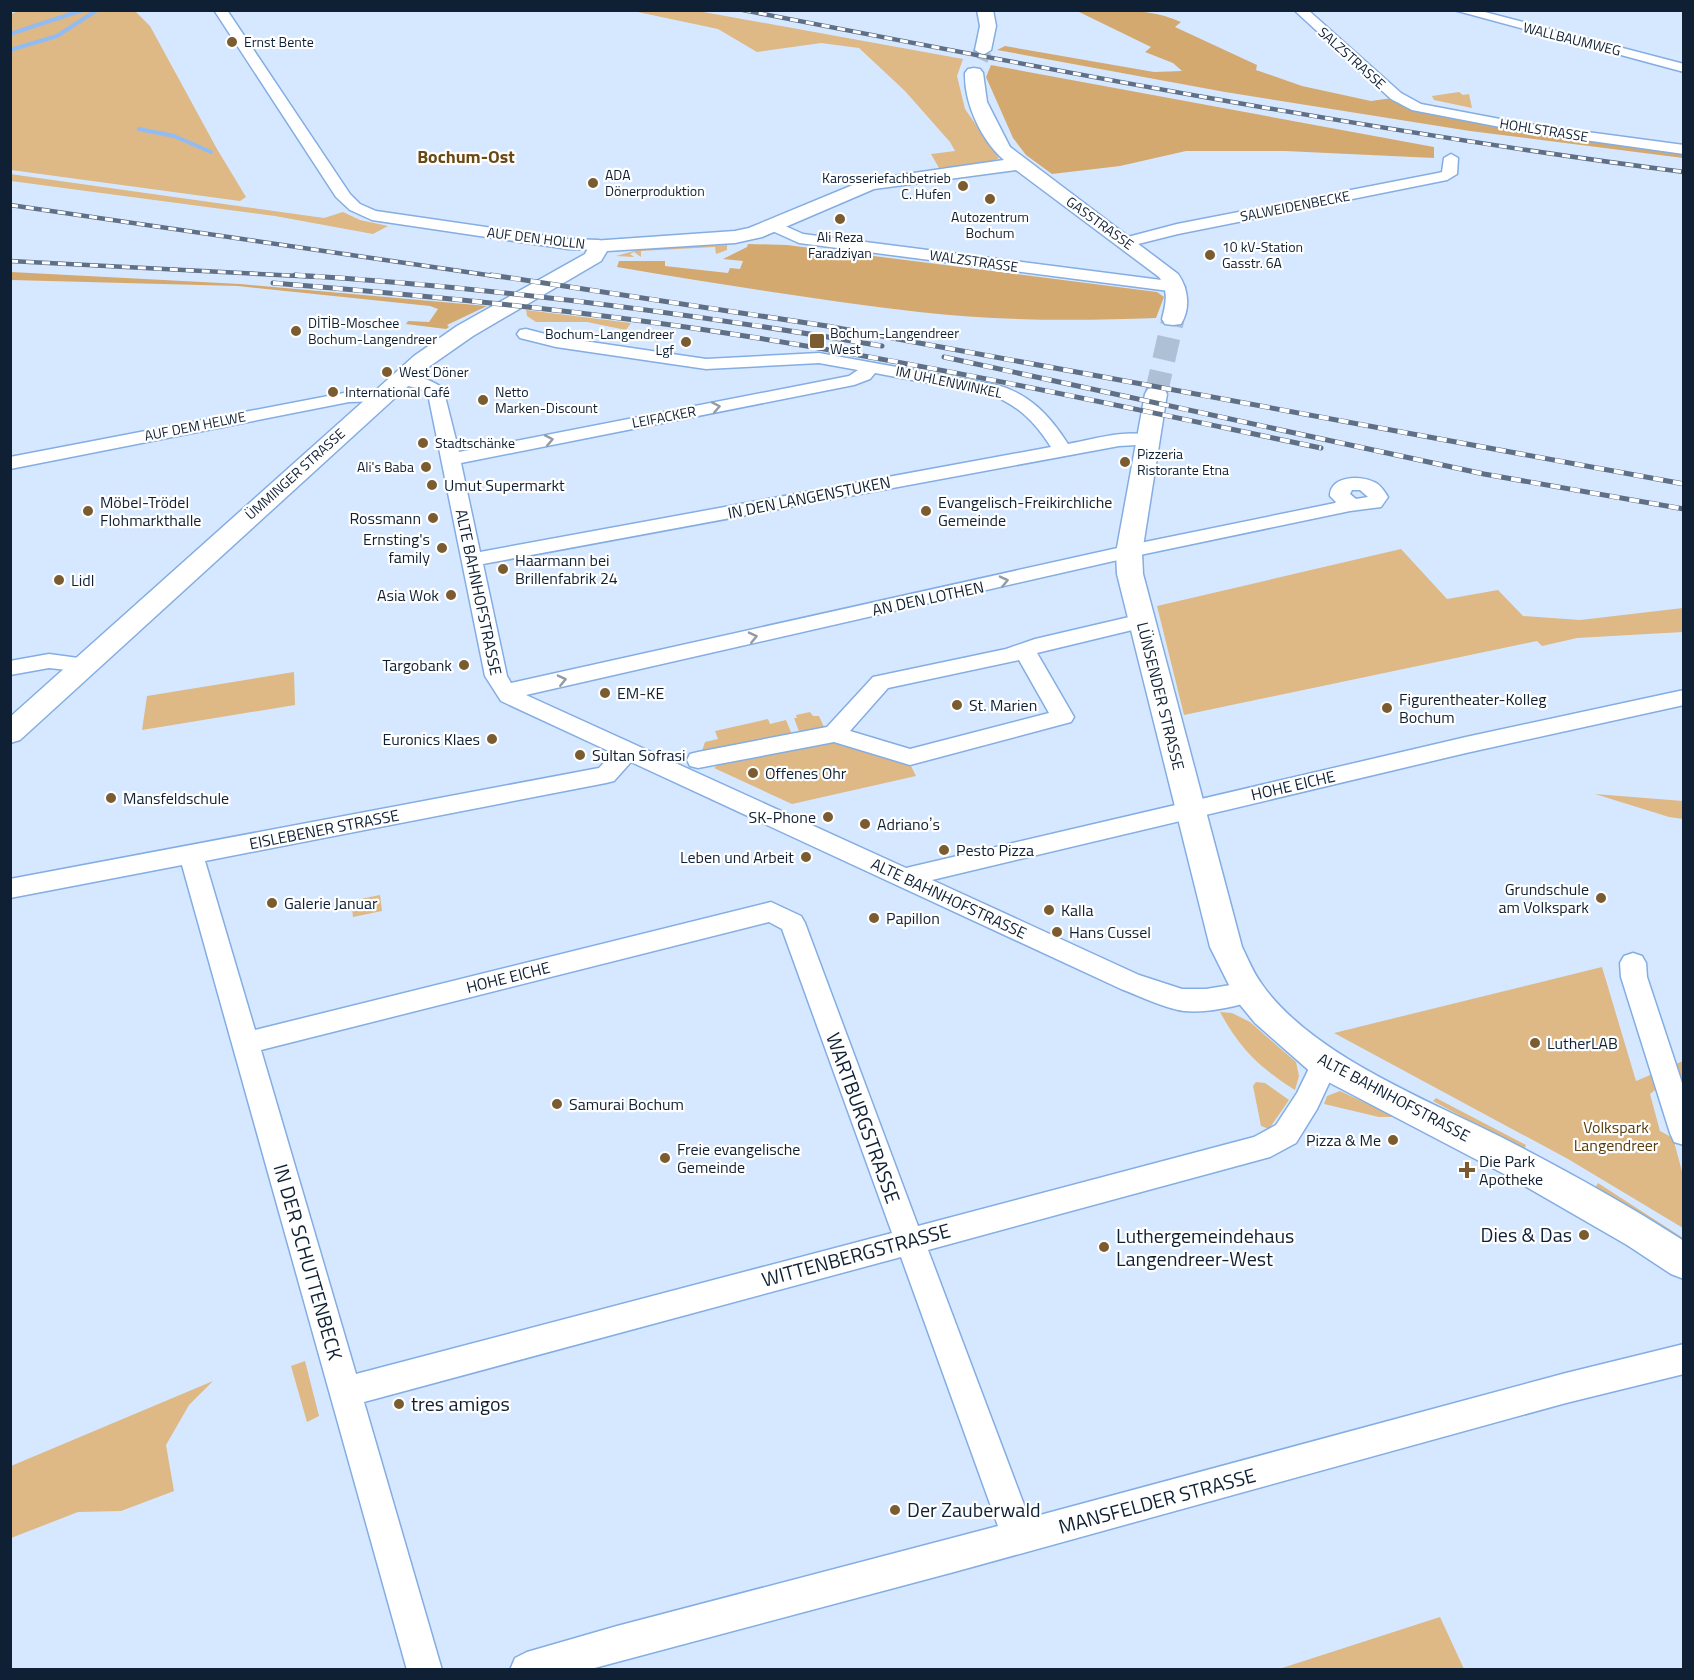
<svg xmlns="http://www.w3.org/2000/svg" width="1694" height="1680" font-family="'Titillium Web',sans-serif">
  <rect width="100%" height="100%" fill="#d6e8ff"/>
  <path fill="#deb885" d="M21 10 135 11 150 26 217 149 246 197 240 201 11 170V14Z
    M633 11H698L963 59 957 76 965 109 999 158 992 162 939 168 931 154 955 151 950 142 905 91 859 48 821 43 757 52 718 29Z
    M1459 92 1463 95 1469 94 1472 108 1434 100 1432 96Z
    M10 174 324 218 343 212 360 220 388 226 373 234 275 216 11 181Z
    M727 245V250L716 254 715 247 641 251V257L634 252 630 254 634 257 616 256 641 249Z
    M526 310 631 323 626 330 587 322H536L527 316Z
    M1401 549 1447 599 1498 590 1523 616 1580 620 1683 608V632L1577 638 1542 646 1537 641 1184 715 1157 606Z
    M294 672 295 705 142 730 147 696Z
    M810 712 813 716H819L824 727 822 730 800 734 794 718H797L796 715Z
    M768 719 770 724 786 720 793 737 712 751H702L705 742 718 739 715 731Z
    M829 741 910 764 916 776 792 804 714 768 725 759Z
    M1595 794 1683 801V819L1669 817Z
    M380 895 382 911 353 917 351 901Z
    M1602 967 1636 1081 1683 1061V1083L1658 1088 1650 1094 1660 1131 1673 1138 1683 1175V1228L1568 1159 1334 1033Z
    M1220 1012 1232 1013 1250 1022 1296 1062 1299 1076 1295 1090C1260 1068 1240 1049 1220 1012Z
    M1256 1082 1265 1083 1289 1100 1269 1129 1261 1126 1253 1086Z
    M1340 1091 1396 1117H1379L1324 1104 1327 1096Z
    M1436 1098 1526 1145 1524 1150 1433 1101Z
    M1598 1183 1683 1238V1244L1595 1188Z
    M305 1361 319 1416 307 1422 291 1366Z
    M213 1381 189 1405 166 1445 174 1491 121 1511 78 1512 11 1538V1466Z
    M1440 1617 1464 1669H1279Z"/>
  <path fill="#d4a96f" d="M1077 11C1113 11 1148 7 1181 22L1175 27 1257 65 1256 70 1302 86 1371 101 1392 98 1443 117 1683 150V158L1470 131 1225 92 997 50 1005 46 1154 72 1182 71 1173 63 1145 52 1151 47Z
    M991 65 1434 147V158L1285 151H1186L1120 166 1052 174 1026 155 1013 138 986 77Z
    M748 244 787 245 1157 292 1164 297 1156 318C1077 321 997 321 919 312 818 300 718 284 617 267L619 261H665V266L728 273 730 268 740 269 743 261 723 259 747 247Z
    M11 272 240 284 487 306 447 325 449 327 446 329 406 324 408 321 429 322 438 309 430 306 238 286 11 280Z"/>
  <g fill="none" stroke-linecap="round" stroke-linejoin="round">
    <path stroke="#91bcf3" stroke-width="4" d="M10 34 83 10
      M10 50 57 36 97 10
      M139 129 174 136 211 152"/>
    <path stroke="#aec0d6" stroke-width="18" stroke-dasharray="18 9" stroke-linecap="butt" d="M979 59 983 50"/>
    <path stroke="#aec0d6" stroke-width="23" stroke-dasharray="23 12" stroke-linecap="butt" d="M1156 394 1173 319"/>
    <defs>
      <path id="minor" d="M214 10H227L350 194 360 204 376 211 568 239 599 240 607 245 599 250 568 249 372 220 350 210 336 197Z
        M1294 10H1308L1401 93 1421 104 1521 123 1684 145V154L1521 131 1412 110 1391 99Z
        M1454 10H1477L1684 64V72Z
        M1451 154 1458 158 1457 174 1447 180 1178 234 1126 247 1118 242 1120 239 1177 224 1438 173 1442 172 1444 158Z
        M774 221 803 234 1177 282 1185 287 1177 292 799 243 768 229 766 226Z
        M526 329 557 337 706 359 819 353 996 385C1029 393 1050 416 1068 444 1095 439 1126 429 1154 436L1156 440 1154 444 1119 446 483 564 507 676 511 683 1140 543 1335 503 1336 502 1330 496C1330 476 1360 475 1374 482 1381 485 1384 491 1388 497L1381 507 1350 511 1140 555 526 695 906 868 1466 737 1684 690V705L1466 753 932 880 1139 975 1182 989H1206L1249 982 1258 985 1262 992 1258 999C1236 1007 1207 1013 1184 1011 1163 1008 1140 996 1121 989L631 762 614 781 606 783 205 861 255 1030 771 902 801 916 805 923 918 1226 1254 1137 1276 1125 1297 1093 1315 1056 1325 1053 1335 1056 1338 1064 1317 1109 1296 1143 1270 1157 928 1250 1029 1518 1566 1373 1684 1344V1374L1566 1403 954 1572 587 1670H510L515 1658 527 1652 617 1626 998 1526 901 1257 364 1402 442 1670H407L182 865 10 898V879L599 768 613 753 501 701 485 676 428 394 421 389 395 383 392 379 395 375C410 371 431 380 443 388L459 452 849 376 858 370 819 363 706 369 556 347 520 338 517 334 520 330ZM875 373 992 395C1019 406 1035 422 1051 447L480 552 461 463 854 385 870 379ZM1352 490H1360L1368 497 1356 499 1350 494ZM769 922 782 929 892 1233 356 1374 261 1050Z
        M349 392 386 393 389 397 386 401 349 402 10 469V457Z
        M1142 614 1149 616 1153 621 1149 626 1037 653 1074 717 1071 722 910 765 834 742 698 768 690 766 687 760 690 754 698 752 827 727 873 677 1006 649 1035 639ZM1019 660 1049 713 910 749 850 731 888 688Z
        M49 654 93 660 96 665 93 670 85 672 49 668 10 675V661Z
        M1633 953 1642 956 1646 963 1647 977 1684 1089V1145L1674 1142 1670 1133 1621 977 1620 963 1624 956Z"/>
      <path id="tertiary" d="M977 10H993L996 26 991 50 983 55 975 50 980 26Z
        M974 68 980 69 983 73 987 102 1010 147 1178 274C1188 288 1191 308 1181 324L1173 325 1165 324 1162 319C1166 304 1169 290 1159 277L1016 170 874 189 762 237 735 243 607 251 601 261 473 336 430 366 20 740 10 743V717L414 356 457 326 585 254 592 241 735 231 749 228 865 180 1004 160C982 141 964 104 965 73L968 69Z
        M1156 387 1164 389 1167 394 1142 553 1143 574 1242 947C1248 959 1253 972 1261 983 1310 1054 1425 1099 1501 1137 1563 1169 1625 1203 1684 1241V1279L1671 1274 1627 1245 1504 1174 1313 1074 1255 1023 1237 1001 1210 947 1117 574 1116 553 1145 394 1148 389Z"/>
    </defs>
    <use href="#minor" stroke="#83ade3" stroke-width="3"/>
    <use href="#tertiary" stroke="#83ade3" stroke-width="3"/>
    <use href="#minor" fill="#fff" fill-rule="evenodd"/>
    <use href="#tertiary" fill="#fff" fill-rule="evenodd"/>
    <defs>
      <path id="rail-far1" d="M743 10C1056 71 1368 131 1684 172
        M10 205 501 277
        M10 261 318 277"/>
      <path id="rail" d="M295 275C492 287 688 313 882 346
        M491 275 827 326 1684 484
        M273 283C431 296 588 311 745 336 938 366 1129 408 1321 448
        M944 357 1484 474 1684 509"/>
    </defs>
    <use href="#rail-far1" stroke="#5f7086" stroke-width="4.5"/>
    <use href="#rail" stroke="#5f7086" stroke-width="5"/>
    <use href="#rail-far1" stroke="#fff" stroke-width="3" stroke-dasharray="8" stroke-linecap="butt"/>
    <use href="#rail" stroke="#fff" stroke-width="4" stroke-dasharray="10" stroke-linecap="butt"/>
  </g>
  <defs><path id="oneway-chevron" d="M-2-3.5L2.5 0L-2 3.5" fill="none" stroke-width="1.6" stroke-linecap="round" stroke-linejoin="round" transform="scale(1.5)"/></defs>
  <g stroke="#939ba4">
    <use href="#oneway-chevron" transform="translate(716 407) rotate(-11)"/>
    <use href="#oneway-chevron" transform="translate(549 440) rotate(-11)"/>
    <use href="#oneway-chevron" transform="translate(1004 581) rotate(-13)"/>
    <use href="#oneway-chevron" transform="translate(753 637) rotate(-13)"/>
    <use href="#oneway-chevron" transform="translate(562 680) rotate(-13)"/>
  </g>
  <g fill="#7a5c30" stroke="#fff" stroke-width="2">
    <circle cx="232" cy="42" r="6"/>
    <circle cx="593" cy="183" r="6"/>
    <circle cx="963" cy="186" r="6"/>
    <circle cx="990" cy="199" r="6"/>
    <circle cx="840" cy="219" r="6"/>
    <circle cx="1210" cy="255" r="6"/>
    <circle cx="296" cy="331" r="6"/>
    <rect x="809" y="333" width="16" height="16" rx="3"/>
    <circle cx="686" cy="342" r="6"/>
    <circle cx="387" cy="372" r="6"/>
    <circle cx="333" cy="392" r="6"/>
    <circle cx="483" cy="400" r="6"/>
    <circle cx="423" cy="443" r="6"/>
    <circle cx="1125" cy="462" r="6"/>
    <circle cx="426" cy="467" r="6"/>
    <circle cx="432" cy="485" r="6"/>
    <circle cx="88" cy="511" r="6"/>
    <circle cx="926" cy="511" r="6"/>
    <circle cx="433" cy="518" r="6"/>
    <circle cx="442" cy="548" r="6"/>
    <circle cx="503" cy="569" r="6"/>
    <circle cx="59" cy="580" r="6"/>
    <circle cx="451" cy="595" r="6"/>
    <circle cx="464" cy="665" r="6"/>
    <circle cx="605" cy="693" r="6"/>
    <circle cx="957" cy="705" r="6"/>
    <circle cx="1387" cy="708" r="6"/>
    <circle cx="492" cy="739" r="6"/>
    <circle cx="580" cy="755" r="6"/>
    <circle cx="753" cy="773" r="6"/>
    <circle cx="111" cy="798" r="6"/>
    <circle cx="828" cy="817" r="6"/>
    <circle cx="865" cy="824" r="6"/>
    <circle cx="944" cy="850" r="6"/>
    <circle cx="806" cy="857" r="6"/>
    <circle cx="1601" cy="898" r="6"/>
    <circle cx="272" cy="903" r="6"/>
    <circle cx="1049" cy="910" r="6"/>
    <circle cx="874" cy="918" r="6"/>
    <circle cx="1057" cy="932" r="6"/>
    <circle cx="1535" cy="1043" r="6"/>
    <circle cx="557" cy="1104" r="6"/>
    <circle cx="1393" cy="1140" r="6"/>
    <circle cx="665" cy="1158" r="6"/>
    <path d="M1464 1161h6v6h6v6h-6v6h-6v-6h-6v-6h6z"/>
    <circle cx="1584" cy="1235" r="6"/>
    <circle cx="1104" cy="1247" r="6"/>
    <circle cx="399" cy="1404" r="6"/>
    <circle cx="895" cy="1510" r="6"/>
  </g>
  <g text-anchor="middle" stroke-width="4.5" stroke-linejoin="round" paint-order="stroke">
    <g font-size="14" fill="#0f2034" stroke="#fff">
      <text transform="translate(1572 39) rotate(14)" y="5">WALLBAUMWEG</text>
      <text transform="translate(1352 58) rotate(42)" y="5">SALZSTRASSE</text>
      <text transform="translate(1544 130) rotate(9)" y="5">HOHLSTRASSE</text>
      <text transform="translate(1295 206) rotate(-11)" y="5">SALWEIDENBECKE</text>
      <text transform="translate(1100 223) rotate(36)" y="5">GASSTRASSE</text>
      <text transform="translate(536 238) rotate(7)" y="5">AUF DEN HOLLN</text>
      <text transform="translate(974 261) rotate(8)" y="5">WALZSTRASSE</text>
      <text transform="translate(949 382) rotate(12)" y="5">IM UHLENWINKEL</text>
      <text transform="translate(664 417) rotate(-11)" y="5">LEIFACKER</text>
      <text transform="translate(195 426) rotate(-11)" y="5">AUF DEM HELWE</text>
      <text transform="translate(295 474) rotate(-42)" y="5">ÜMMINGER STRASSE</text>
    </g>
    <g font-size="14" fill="#0f2034" stroke="#fff" text-anchor="start">
      <text x="244" y="47">Ernst Bente</text>
      <text x="605" y="180">ADA<tspan x="605" dy="16">Dönerproduktion</tspan></text>
      <text x="951" y="183" text-anchor="end">Karosseriefachbetrieb<tspan x="951" dy="16">C. Hufen</tspan></text>
      <text x="990" y="222" text-anchor="middle">Autozentrum<tspan x="990" dy="16">Bochum</tspan></text>
      <text x="840" y="242" text-anchor="middle">Ali Reza<tspan x="840" dy="16">Faradziyan</tspan></text>
      <text x="1222" y="252">10 kV-Station<tspan x="1222" dy="16">Gasstr. 6A</tspan></text>
      <text x="308" y="328">DİTİB-Moschee<tspan x="308" dy="16">Bochum-Langendreer</tspan></text>
      <text x="830" y="338">Bochum-Langendreer<tspan x="830" dy="16">West</tspan></text>
      <text x="674" y="339" text-anchor="end">Bochum-Langendreer<tspan x="674" dy="16">Lgf</tspan></text>
      <text x="399" y="377">West Döner</text>
      <text x="345" y="397">International Café</text>
      <text x="495" y="397">Netto<tspan x="495" dy="16">Marken-Discount</tspan></text>
      <text x="435" y="448">Stadtschänke</text>
      <text x="1137" y="459">Pizzeria<tspan x="1137" dy="16">Ristorante Etna</tspan></text>
      <text x="414" y="472" text-anchor="end">Ali's Baba</text>
    </g>
    <g font-size="16" fill="#0f2034" stroke="#fff" text-anchor="start">
      <text x="444" y="491">Umut Supermarkt</text>
      <text x="100" y="508">Möbel-Trödel<tspan x="100" dy="18">Flohmarkthalle</tspan></text>
      <text x="938" y="508">Evangelisch-Freikirchliche<tspan x="938" dy="18">Gemeinde</tspan></text>
      <text x="421" y="524" text-anchor="end">Rossmann</text>
      <text x="430" y="545" text-anchor="end">Ernsting's<tspan x="430" dy="18">family</tspan></text>
      <text x="515" y="566">Haarmann bei<tspan x="515" dy="18">Brillenfabrik 24</tspan></text>
      <text x="71" y="586">Lidl</text>
      <text x="439" y="601" text-anchor="end">Asia Wok</text>
      <text x="452" y="671" text-anchor="end">Targobank</text>
      <text x="617" y="699">EM-KE</text>
      <text x="1399" y="705">Figurentheater-Kolleg<tspan x="1399" dy="18">Bochum</tspan></text>
      <text x="969" y="711">St. Marien</text>
      <text x="480" y="745" text-anchor="end">Euronics Klaes</text>
      <text x="592" y="761">Sultan Sofrasi</text>
      <text x="765" y="779">Offenes Ohr</text>
      <text x="123" y="804">Mansfeldschule</text>
      <text x="816" y="823" text-anchor="end">SK-Phone</text>
      <text x="877" y="830">Adrianoʼs</text>
      <text x="956" y="856">Pesto Pizza</text>
      <text x="794" y="863" text-anchor="end">Leben und Arbeit</text>
      <text x="1589" y="895" text-anchor="end">Grundschule<tspan x="1589" dy="18">am Volkspark</tspan></text>
      <text x="284" y="909">Galerie Januar</text>
      <text x="1061" y="916">Kalla</text>
      <text x="886" y="924">Papillon</text>
      <text x="1069" y="938">Hans Cussel</text>
      <text x="1547" y="1049">LutherLAB</text>
      <text x="569" y="1110">Samurai Bochum</text>
      <text x="1381" y="1146" text-anchor="end">Pizza &amp; Me</text>
      <text x="677" y="1155">Freie evangelische<tspan x="677" dy="18">Gemeinde</tspan></text>
      <text x="1479" y="1167">Die Park<tspan x="1479" dy="18">Apotheke</tspan></text>
    </g>
    <g font-size="16" fill="#0f2034" stroke="#fff">
      <text transform="translate(809 497) rotate(-11)" y="6">IN DEN LANGENSTUKEN</text>
      <text transform="translate(479 592) rotate(78)" y="6">ALTE BAHNHOFSTRASSE</text>
      <text transform="translate(928 598) rotate(-12)" y="6">AN DEN LOTHEN</text>
      <text transform="translate(1161 696) rotate(76)" y="6">LÜNSENDER STRASSE</text>
      <text transform="translate(1293 785) rotate(-13)" y="6">HOHE EICHE</text>
      <text transform="translate(324 829) rotate(-11)" y="6">EISLEBENER STRASSE</text>
      <text transform="translate(949 898) rotate(25)" y="6">ALTE BAHNHOFSTRASSE</text>
      <text transform="translate(508 977) rotate(-14)" y="6">HOHE EICHE</text>
      <text transform="translate(1394 1097) rotate(28)" y="6">ALTE BAHNHOFSTRASSE</text>
    </g>
    <g font-size="16" fill="#593c0c" stroke="#fff">
      <text x="1616" y="1133">Volkspark<tspan x="1616" dy="18">Langendreer</tspan></text>
    </g>
    <g font-size="18" font-weight="bold" fill="#6a4915" stroke="#fff">
      <text x="466" y="163">Bochum-Ost</text>
    </g>
    <g font-size="20" fill="#0f2034" stroke="#fff">
      <text transform="translate(863 1118) rotate(70)" y="7">WARTBURGSTRASSE</text>
      <text transform="translate(856 1255) rotate(-15)" y="7">WITTENBERGSTRASSE</text>
      <text transform="translate(308 1262) rotate(74)" y="7">IN DER SCHUTTENBECK</text>
      <text transform="translate(1157 1501) rotate(-15)" y="7">MANSFELDER STRASSE</text>
    </g>
    <g font-size="20" fill="#0f2034" stroke="#fff" text-anchor="start">
      <text x="1572" y="1242" text-anchor="end">Dies &amp; Das</text>
      <text x="1116" y="1243">Luthergemeindehaus<tspan x="1116" dy="23">Langendreer-West</tspan></text>
      <text x="411" y="1411">tres amigos</text>
      <text x="907" y="1517">Der Zauberwald</text>
    </g>
  </g>
  <rect width="1694" height="1680" fill="none" stroke="#0f2034" stroke-width="24"/>
</svg>
